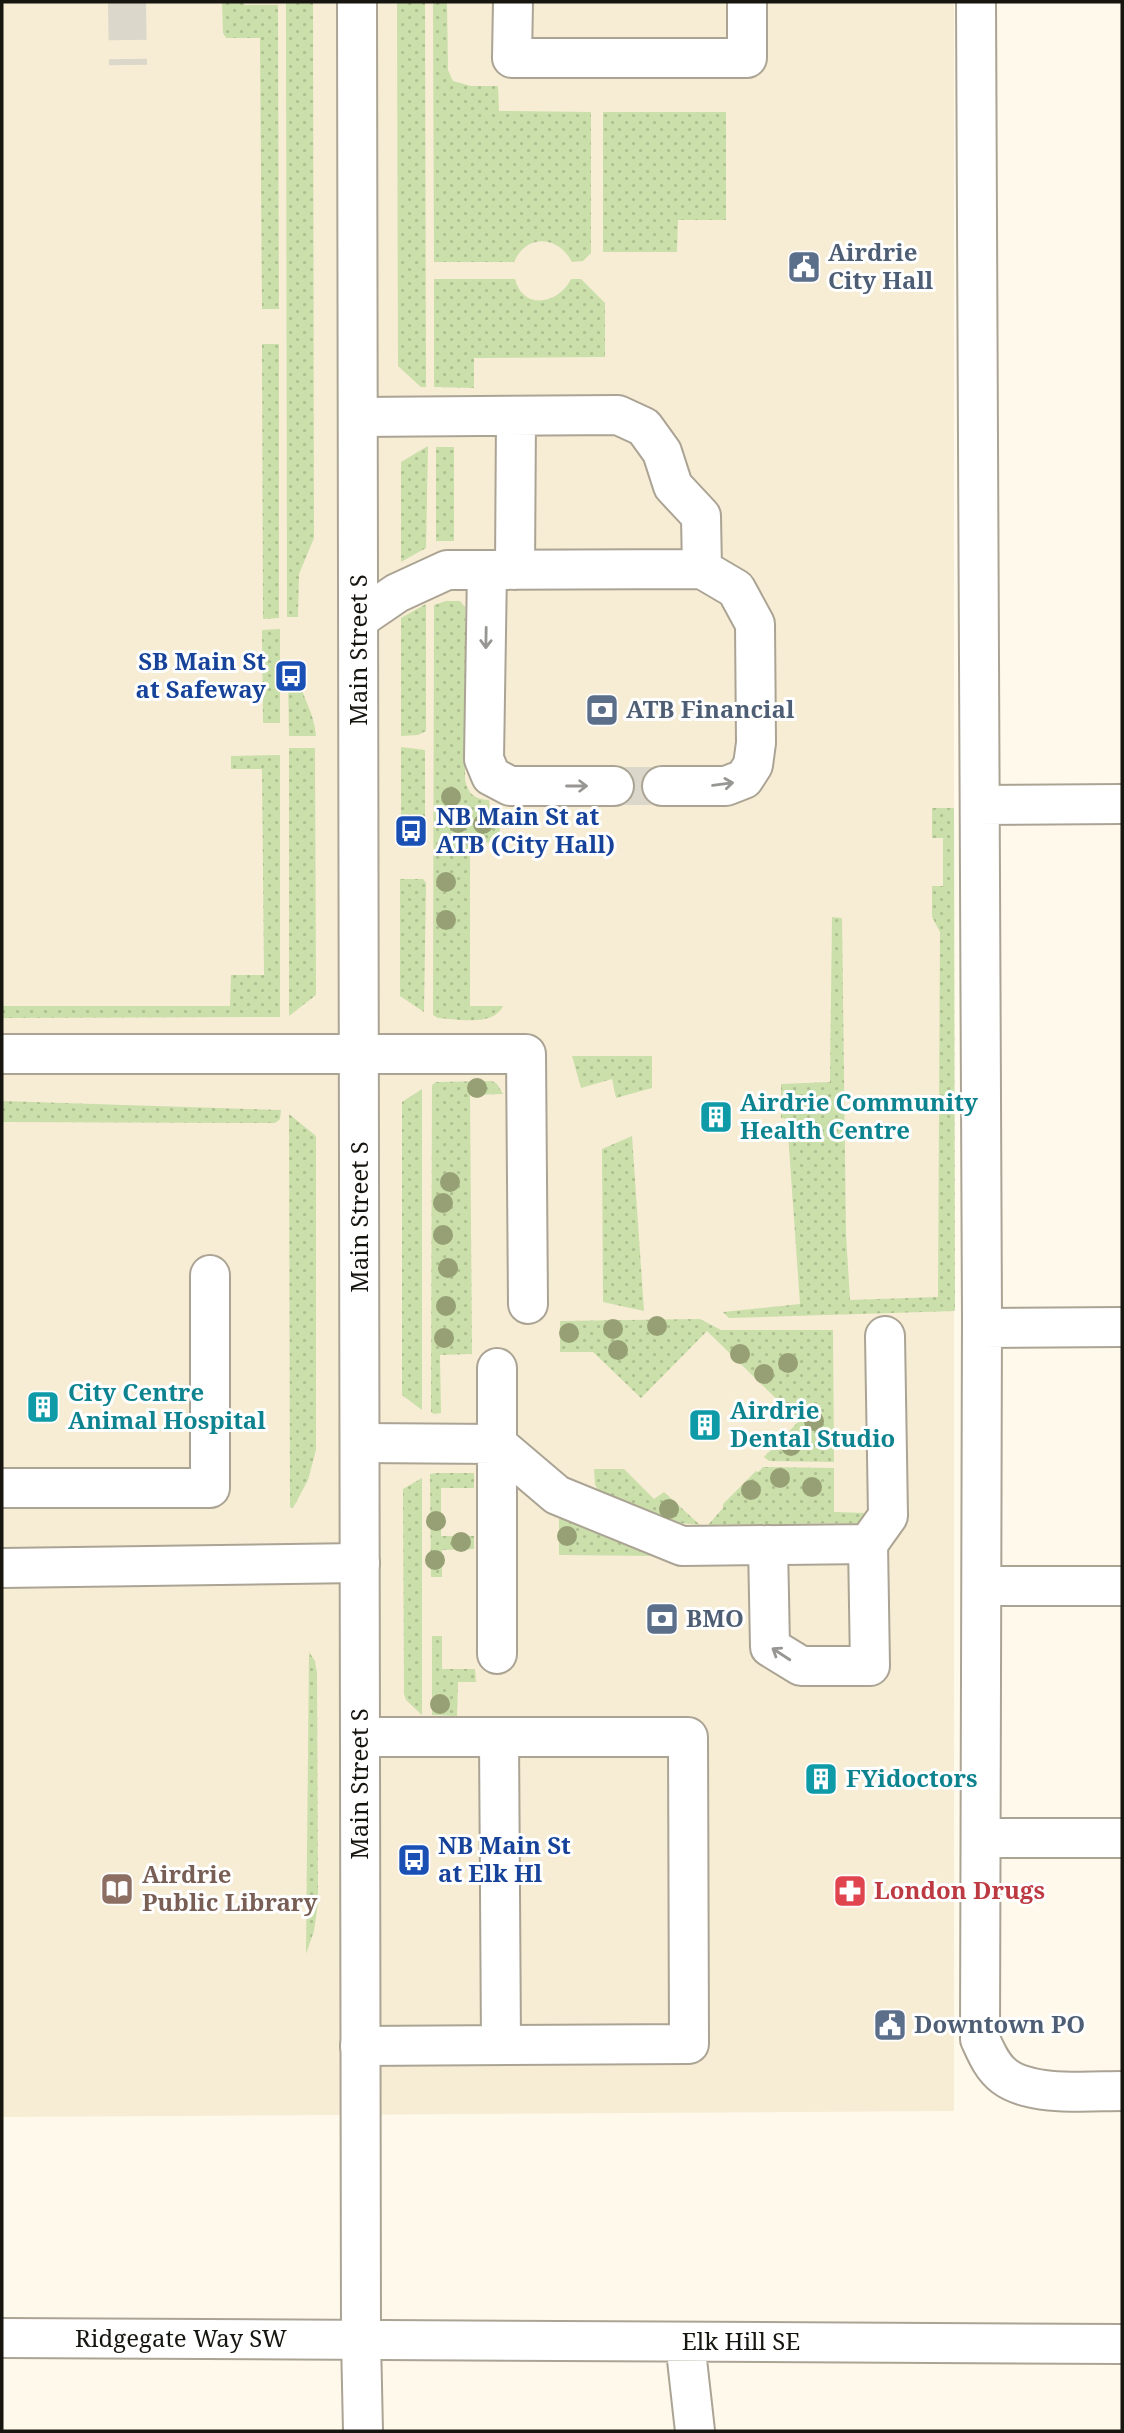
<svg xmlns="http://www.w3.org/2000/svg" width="1124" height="2433" font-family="'Noto Serif',serif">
  <defs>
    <pattern id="grass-dots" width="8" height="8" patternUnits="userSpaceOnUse" patternTransform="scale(1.75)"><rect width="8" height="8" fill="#cadfa9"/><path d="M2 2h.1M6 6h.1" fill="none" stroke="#adbe90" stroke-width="1.8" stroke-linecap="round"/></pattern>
  </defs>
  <rect width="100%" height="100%" fill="#fef9eb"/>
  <path fill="#f7edd5" d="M2 2H954V2111L2 2117Z"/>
  <path fill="url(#grass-dots)" d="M222 2H244V5H278L279 309H262L260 38H226L223 33Z
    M286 2H313L314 538 299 574 298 617H287Z
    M397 2H425L426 387H421L398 366Z
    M433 2H447L448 70 453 81 471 86H498L499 111 591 112V253L583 261 572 262C558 236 527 233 514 262H434Z
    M603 112H726V220H678L677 252H603Z
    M434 279H515C523 311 559 304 571 279H581L605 303V357L474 358V388L434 387Z
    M262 344H279V618L263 619Z
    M428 446 426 548 401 562V462Z
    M436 447H454V541H436Z
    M446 601H460L465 607V779C468 794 474 799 489 800L490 809H500V842L470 843V1006H503C493 1027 458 1019 438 1018L433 1015 434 605Z
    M426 604V731L418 735 401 736V618Z
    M280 629V723H263L262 630Z
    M288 670H298C300 697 314 709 316 736H289Z
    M401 747 425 750V828H401Z
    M289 748H315L316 995 289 1016Z
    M280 755V1017L2 1018V1006H230L231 975H264L262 769H231V756Z
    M932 808H954L955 1311 729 1318 723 1312 800 1304 787 1119 781 1118V1084L830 1082 832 917 842 918 846 1234 850 1300 938 1297 940 932 932 917V886H943V838H932Z
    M400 879H423L426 883 424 1012 400 996Z
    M572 1056H652V1088L616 1098 612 1079 581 1088Z
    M492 1081 497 1084 503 1094 470 1095 472 1354 440 1355 441 1413 434 1414 431 1412 432 1085 436 1082Z
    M422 1089V1410L402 1395V1102Z
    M2 1101 281 1110 280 1119 275 1123 2 1122Z
    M289 1114 316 1136V1450L308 1480 293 1508 290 1507Z
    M632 1136 644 1311 603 1302 602 1149Z
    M700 1319 721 1330H833L834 1462 769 1461 764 1457 799 1421 707 1331 641 1398 593 1352H560V1321Z
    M763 1467 834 1468V1512L865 1513V1523L708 1525 723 1508V1504L756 1471 758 1472Z
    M594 1469H624L654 1499 664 1492 700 1525 681 1523 602 1495 595 1485Z
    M437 1473H474V1488H441V1536H474V1549L442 1550V1577H431L430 1474Z
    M422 1478V1715L406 1700 404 1694 403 1489Z
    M559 1517 660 1556 559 1555Z
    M432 1636H442V1669H475L476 1682H458L457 1716 432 1715Z
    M309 1652 315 1661 317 1673 318 1903 314 1931 306 1954Z"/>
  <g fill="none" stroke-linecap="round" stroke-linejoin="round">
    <path stroke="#dbd7ca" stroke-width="38" stroke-dasharray="38 19" stroke-linecap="butt" d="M127 2 128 65
      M614 786H662"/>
    <defs>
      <path id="minor" d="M513 2 512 58H747V2
        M976 2 982 1318 980 2039C986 2052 992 2067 1004 2076 1031 2097 1089 2091 1122 2091
        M359 417 618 415 644 427 662 452 673 486 701 516 702 569
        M487 570 484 759 491 776 510 786H614
        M515 570 516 416
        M359 619 397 593 447 570 702 569 736 589 755 624 756 743 753 765 744 779 726 786H662
        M980 805 1122 804
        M2 1054H526L528 1304
        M982 1328 1122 1327
        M360 1443 497 1444V1368
        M2 1488H210V1275
        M868 1544 888 1516 885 1336
        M2 1568 360 1563
        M982 1586H1122
        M497 1654V1444L557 1495 682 1546 868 1544 870 1666H801L770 1647 768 1545
        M360 1737H688L689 2044 360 2046
        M499 1737 501 2045
        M981 1838H1122
        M2 2338 1122 2344
        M685 2342 695 2431"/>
      <path id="major" d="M357 2 361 2340 363 2431"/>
    </defs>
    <use href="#minor" stroke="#aba495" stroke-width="42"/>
    <use href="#major" stroke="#aba495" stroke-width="42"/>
    <use href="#minor" stroke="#fff" stroke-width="38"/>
    <use href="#major" stroke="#fff" stroke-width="38"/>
  </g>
  <g fill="#97a074">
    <circle cx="451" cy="797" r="10"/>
    <circle cx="458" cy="823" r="10"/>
    <circle cx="483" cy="824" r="10"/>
    <circle cx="446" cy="882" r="10"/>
    <circle cx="446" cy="920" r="10"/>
    <circle cx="477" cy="1088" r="10"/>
    <circle cx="450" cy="1182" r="10"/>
    <circle cx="443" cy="1203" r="10"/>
    <circle cx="443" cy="1235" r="10"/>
    <circle cx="448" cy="1268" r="10"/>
    <circle cx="446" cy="1306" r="10"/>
    <circle cx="657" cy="1326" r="10"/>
    <circle cx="613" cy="1329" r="10"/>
    <circle cx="569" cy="1333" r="10"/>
    <circle cx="444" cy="1338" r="10"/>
    <circle cx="618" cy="1350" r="10"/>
    <circle cx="740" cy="1354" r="10"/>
    <circle cx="788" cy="1363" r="10"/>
    <circle cx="764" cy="1374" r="10"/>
    <circle cx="814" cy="1421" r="10"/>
    <circle cx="791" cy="1446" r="10"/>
    <circle cx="780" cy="1478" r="10"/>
    <circle cx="812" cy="1487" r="10"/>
    <circle cx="751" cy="1490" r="10"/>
    <circle cx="669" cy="1509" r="10"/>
    <circle cx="436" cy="1521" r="10"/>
    <circle cx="567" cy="1536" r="10"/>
    <circle cx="461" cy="1542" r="10"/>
    <circle cx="435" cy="1560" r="10"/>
    <circle cx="440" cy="1704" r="10"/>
  </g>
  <defs><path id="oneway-shaft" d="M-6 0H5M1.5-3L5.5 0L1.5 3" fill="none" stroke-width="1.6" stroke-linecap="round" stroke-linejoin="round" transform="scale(1.75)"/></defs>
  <g stroke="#979693">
    <use href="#oneway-shaft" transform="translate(486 638) rotate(91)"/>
    <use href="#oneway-shaft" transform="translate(723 784) rotate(-8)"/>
    <use href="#oneway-shaft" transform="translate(577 786)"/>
    <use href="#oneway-shaft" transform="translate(781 1654) rotate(-147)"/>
  </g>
  <defs>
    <symbol id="civic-square" viewBox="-11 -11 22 22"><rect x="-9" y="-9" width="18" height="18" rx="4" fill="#5c6f8a" stroke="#fff"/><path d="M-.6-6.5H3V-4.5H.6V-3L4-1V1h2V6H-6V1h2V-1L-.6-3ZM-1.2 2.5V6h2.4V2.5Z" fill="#fff"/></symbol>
    <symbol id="bus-square" viewBox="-11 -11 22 22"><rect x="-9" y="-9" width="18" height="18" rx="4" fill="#1a4fb4" stroke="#fff"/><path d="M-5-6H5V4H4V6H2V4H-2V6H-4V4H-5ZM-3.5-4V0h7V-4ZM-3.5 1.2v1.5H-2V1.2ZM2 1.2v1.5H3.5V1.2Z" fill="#fff"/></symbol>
    <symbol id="bank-square" viewBox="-11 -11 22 22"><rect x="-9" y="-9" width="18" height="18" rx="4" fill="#5c6f8a" stroke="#fff"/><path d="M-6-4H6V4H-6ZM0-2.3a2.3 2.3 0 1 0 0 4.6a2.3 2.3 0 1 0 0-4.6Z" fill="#fff"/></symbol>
    <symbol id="building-square" viewBox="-11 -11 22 22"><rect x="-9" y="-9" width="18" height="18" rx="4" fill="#0f9aa8" stroke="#fff"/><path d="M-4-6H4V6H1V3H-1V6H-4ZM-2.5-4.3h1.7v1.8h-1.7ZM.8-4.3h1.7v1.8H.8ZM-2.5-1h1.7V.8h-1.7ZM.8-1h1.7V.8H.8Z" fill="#fff"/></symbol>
    <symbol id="library-square" viewBox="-11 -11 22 22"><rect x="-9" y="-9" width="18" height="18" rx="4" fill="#8d6e63" stroke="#fff"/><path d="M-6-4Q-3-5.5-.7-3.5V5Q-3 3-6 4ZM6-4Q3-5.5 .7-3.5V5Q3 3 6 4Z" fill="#fff"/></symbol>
    <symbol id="pharmacy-square" viewBox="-11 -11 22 22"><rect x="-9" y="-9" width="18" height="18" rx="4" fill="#e0444e" stroke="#fff"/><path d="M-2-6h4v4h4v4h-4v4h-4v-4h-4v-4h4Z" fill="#fff"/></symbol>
  </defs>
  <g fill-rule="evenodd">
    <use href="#civic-square" x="785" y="248" width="38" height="38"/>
    <use href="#bus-square" x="272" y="657" width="38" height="38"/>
    <use href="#bank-square" x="583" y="691" width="38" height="38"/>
    <use href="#bus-square" x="392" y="812" width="38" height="38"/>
    <use href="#building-square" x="697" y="1098" width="38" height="38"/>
    <use href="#building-square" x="24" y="1388" width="38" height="38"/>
    <use href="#building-square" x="686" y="1406" width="38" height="38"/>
    <use href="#bank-square" x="643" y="1600" width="38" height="38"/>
    <use href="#building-square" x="802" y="1760" width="38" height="38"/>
    <use href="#bus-square" x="395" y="1841" width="38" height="38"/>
    <use href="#library-square" x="98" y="1870" width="38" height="38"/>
    <use href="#pharmacy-square" x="831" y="1872" width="38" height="38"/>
    <use href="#civic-square" x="871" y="2006" width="38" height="38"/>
  </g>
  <g text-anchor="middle" stroke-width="6" stroke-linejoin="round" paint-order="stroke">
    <g font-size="24" font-weight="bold" fill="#4e5e75" stroke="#fff" text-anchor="start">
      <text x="828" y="261">Airdrie<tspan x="828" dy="28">City Hall</tspan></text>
      <text x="626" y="718">ATB Financial</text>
      <text x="686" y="1627">BMO</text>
      <text x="914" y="2033">Downtown PO</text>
    </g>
    <g font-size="24" fill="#17150f" stroke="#fff">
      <text transform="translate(359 650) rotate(-90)" y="8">Main Street S</text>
      <text transform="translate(360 1217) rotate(-90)" y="8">Main Street S</text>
      <text transform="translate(360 1784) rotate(-90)" y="8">Main Street S</text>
      <text x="181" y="2347">Ridgegate Way SW</text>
      <text x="741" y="2350">Elk Hill SE</text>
    </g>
    <g font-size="24" font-weight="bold" fill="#164399" stroke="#fff" text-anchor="start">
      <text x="266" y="670" text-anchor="end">SB Main St<tspan x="266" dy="28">at Safeway</tspan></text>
      <text x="436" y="825">NB Main St at<tspan x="436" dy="28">ATB (City Hall)</tspan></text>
      <text x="438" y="1854">NB Main St<tspan x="438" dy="28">at Elk Hl</tspan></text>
    </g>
    <g font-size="24" font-weight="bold" fill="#0d838f" stroke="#fff" text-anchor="start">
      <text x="740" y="1111">Airdrie Community<tspan x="740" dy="28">Health Centre</tspan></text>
      <text x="68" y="1401">City Centre<tspan x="68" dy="28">Animal Hospital</tspan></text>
      <text x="730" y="1419">Airdrie<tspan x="730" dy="28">Dental Studio</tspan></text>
      <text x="846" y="1787">FYidoctors</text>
    </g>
    <g font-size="24" font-weight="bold" fill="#785e54" stroke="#fff" text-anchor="start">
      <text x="142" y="1883">Airdrie<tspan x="142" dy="28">Public Library</tspan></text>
    </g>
    <g font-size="24" font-weight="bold" fill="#be3a42" stroke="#fff" text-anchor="start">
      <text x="874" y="1899">London Drugs</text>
    </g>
  </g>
  <rect width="1124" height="2433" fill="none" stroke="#17150f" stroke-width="7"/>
</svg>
